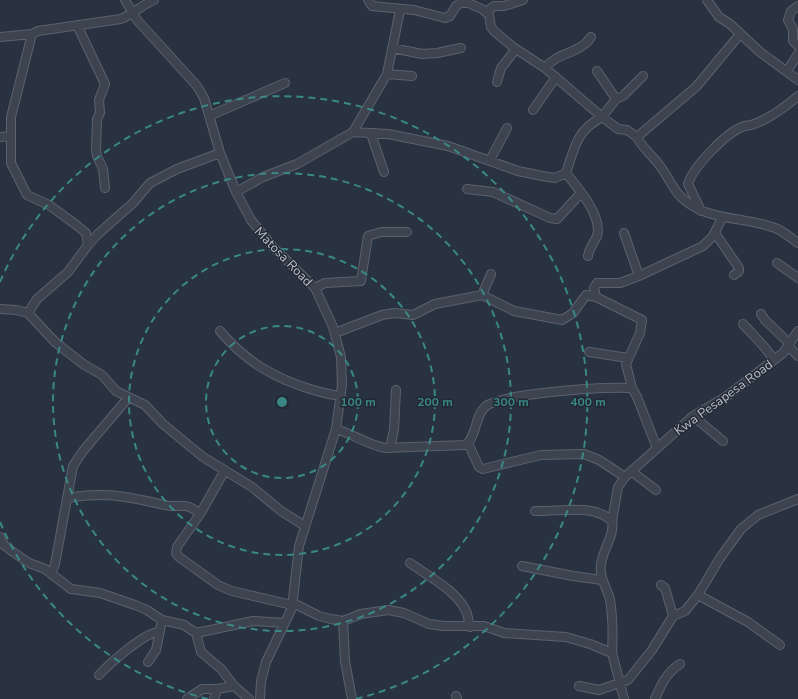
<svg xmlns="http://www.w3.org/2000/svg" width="798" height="699" font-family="'Nunito Sans',sans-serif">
  <rect width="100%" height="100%" fill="#293240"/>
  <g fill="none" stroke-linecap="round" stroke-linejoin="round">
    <defs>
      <path id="minor" d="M125 0 137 20 197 86 204 98 220 153 236 192 251 220 273 247 315 288 333 327 341 357 342 385 336 429 299 546 292 608 266 662 261 681 260 699
        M368 0 372 6 414 10 445 18 450 16 456 6 461 3H468L482 9 489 15 491 27 494 31 513 47 545 68 602 117 616 99 623 96 643 76
        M707 0 719 17 730 24 760 52 798 80
        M798 6 791 11 788 20 793 29V41L798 46
        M486 12 494 6H504L523 0
        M77 25 105 84 99 100 100 113 97 119 96 149 97 156 103 169 105 188
        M32 34 11 117V163L27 195 49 205 75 224 86 233 88 245 68 272 37 299 28 313 55 342 83 364 102 375 116 391 145 405 163 424 203 457 252 487 281 511 305 526
        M740 34 697 86 637 137C642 148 653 156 660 166 668 176 673 190 682 198 708 222 744 216 775 228 783 231 790 237 798 243
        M0 37 32 34 38 31 121 19C133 14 142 5 154 0
        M392 48 422 54 437 53 461 48
        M545 68C557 52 580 54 591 37
        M597 71 616 99
        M787 71 798 54
        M387 74 412 76
        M497 82 501 68 516 49
        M533 110 556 77
        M209 116 285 83
        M353 132 388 134 448 146 518 171 542 176 555 178 566 173C575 147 576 131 602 117L618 129 627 130 637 137
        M371 134 384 172
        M0 137 10 136
        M490 160 507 128
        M566 173C577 187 603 216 597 236 594 243 589 248 588 256
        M467 189 493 192 550 218 557 219 581 193
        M236 192 263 177 297 164 353 132 387 74 400 10
        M701 211 688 184C693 167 726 133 742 127 745 125 748 126 751 125 768 120 784 108 798 96
        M624 233 639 276
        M715 233 739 268V271L734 275
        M88 245 98 234 133 203 150 183 177 169 220 153
        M777 263 798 278
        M315 288 325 283 361 281 368 236 381 232H407
        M482 295 491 274
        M596 297 594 288 597 283H620L639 276 703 246 713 236 722 218
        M0 309 16 310 28 313
        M761 314 765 320 790 344
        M743 324C754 336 765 346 774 360
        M220 331C245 361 274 378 310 389 320 392 330 395 341 396
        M335 333 382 315 394 313 413 315 435 304 482 295 514 311 562 320 573 313 586 295 596 297 642 320 640 333 626 364 632 388
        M789 347 798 356
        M589 352 628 358
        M693 416 723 441
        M336 429C353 434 368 445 385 448L465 445C477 438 474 416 486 406 504 393 603 387 628 388H632L637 397 657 448
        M468 443 479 467 483 469 541 455 584 454 599 460 625 477
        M390 448 394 430 396 390
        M225 470 200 514 177 547 176 553 179 557 218 585 232 591 292 605
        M631 471 656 490
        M67 498C106 491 128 497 165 505 180 509 184 500 200 514
        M535 511C560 512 593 503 612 521 615 536 602 550 601 565 599 578 607 587 610 600 613 618 613 635 612 653
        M612 521 618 487 625 477 693 416 727 396 783 353 798 331
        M0 537 4 545 13 552 29 563 45 569 71 589 100 593 135 605 147 610 162 620 184 625 196 633 201 652 221 669 234 686 249 699
        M410 563C428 576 456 590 466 611 468 616 469 622 470 627
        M522 566 573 576 602 580
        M51 574 55 564 73 466 83 451 128 398
        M661 585 665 588 673 616
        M698 595 748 622 780 645
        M293 603 319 616 331 619 343 621 361 614 388 610 404 613 429 624 444 626H484L504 633 566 637 590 644 612 653 624 699
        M343 621 345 661 352 699
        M196 633 253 621 285 623
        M148 662 156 650 162 620
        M99 675C109 664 145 632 159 632
        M579 686 599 690 628 680 652 650 673 616 685 611 698 595 720 558 741 529 758 515 798 499
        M456 696 457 699
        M187 699 202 689H217L234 686
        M214 699 217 689
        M655 699C661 685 667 672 680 664"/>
    </defs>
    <use href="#minor" stroke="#5b626d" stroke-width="10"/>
    <use href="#minor" stroke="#3d4450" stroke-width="8"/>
  </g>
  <g fill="none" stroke="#3a8885" stroke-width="2" stroke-dasharray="7 5">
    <circle cx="282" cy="402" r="76"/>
    <circle cx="282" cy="402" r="153"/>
    <circle cx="282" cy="402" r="229"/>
    <path d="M208 699A306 306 0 0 1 0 522M0 282A306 306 0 1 1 356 699"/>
  </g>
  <g text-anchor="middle" stroke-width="3" stroke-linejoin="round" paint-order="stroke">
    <g font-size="13" fill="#bac0ca" stroke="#222935">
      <text transform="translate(284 256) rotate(46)" y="5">Matosa Road</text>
      <text transform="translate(723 397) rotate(-36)" y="5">Kwa Pesapesa Road</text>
    </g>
  </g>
  <circle cx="282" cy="402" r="6" fill="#3a8885" stroke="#222935" stroke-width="2"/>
  <g font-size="12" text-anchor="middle" font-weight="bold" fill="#3a8885" stroke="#222935" stroke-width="3" stroke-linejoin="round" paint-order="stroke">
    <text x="358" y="406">100 m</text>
    <text x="435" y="406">200 m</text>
    <text x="511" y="406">300 m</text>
    <text x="588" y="406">400 m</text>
  </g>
</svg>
